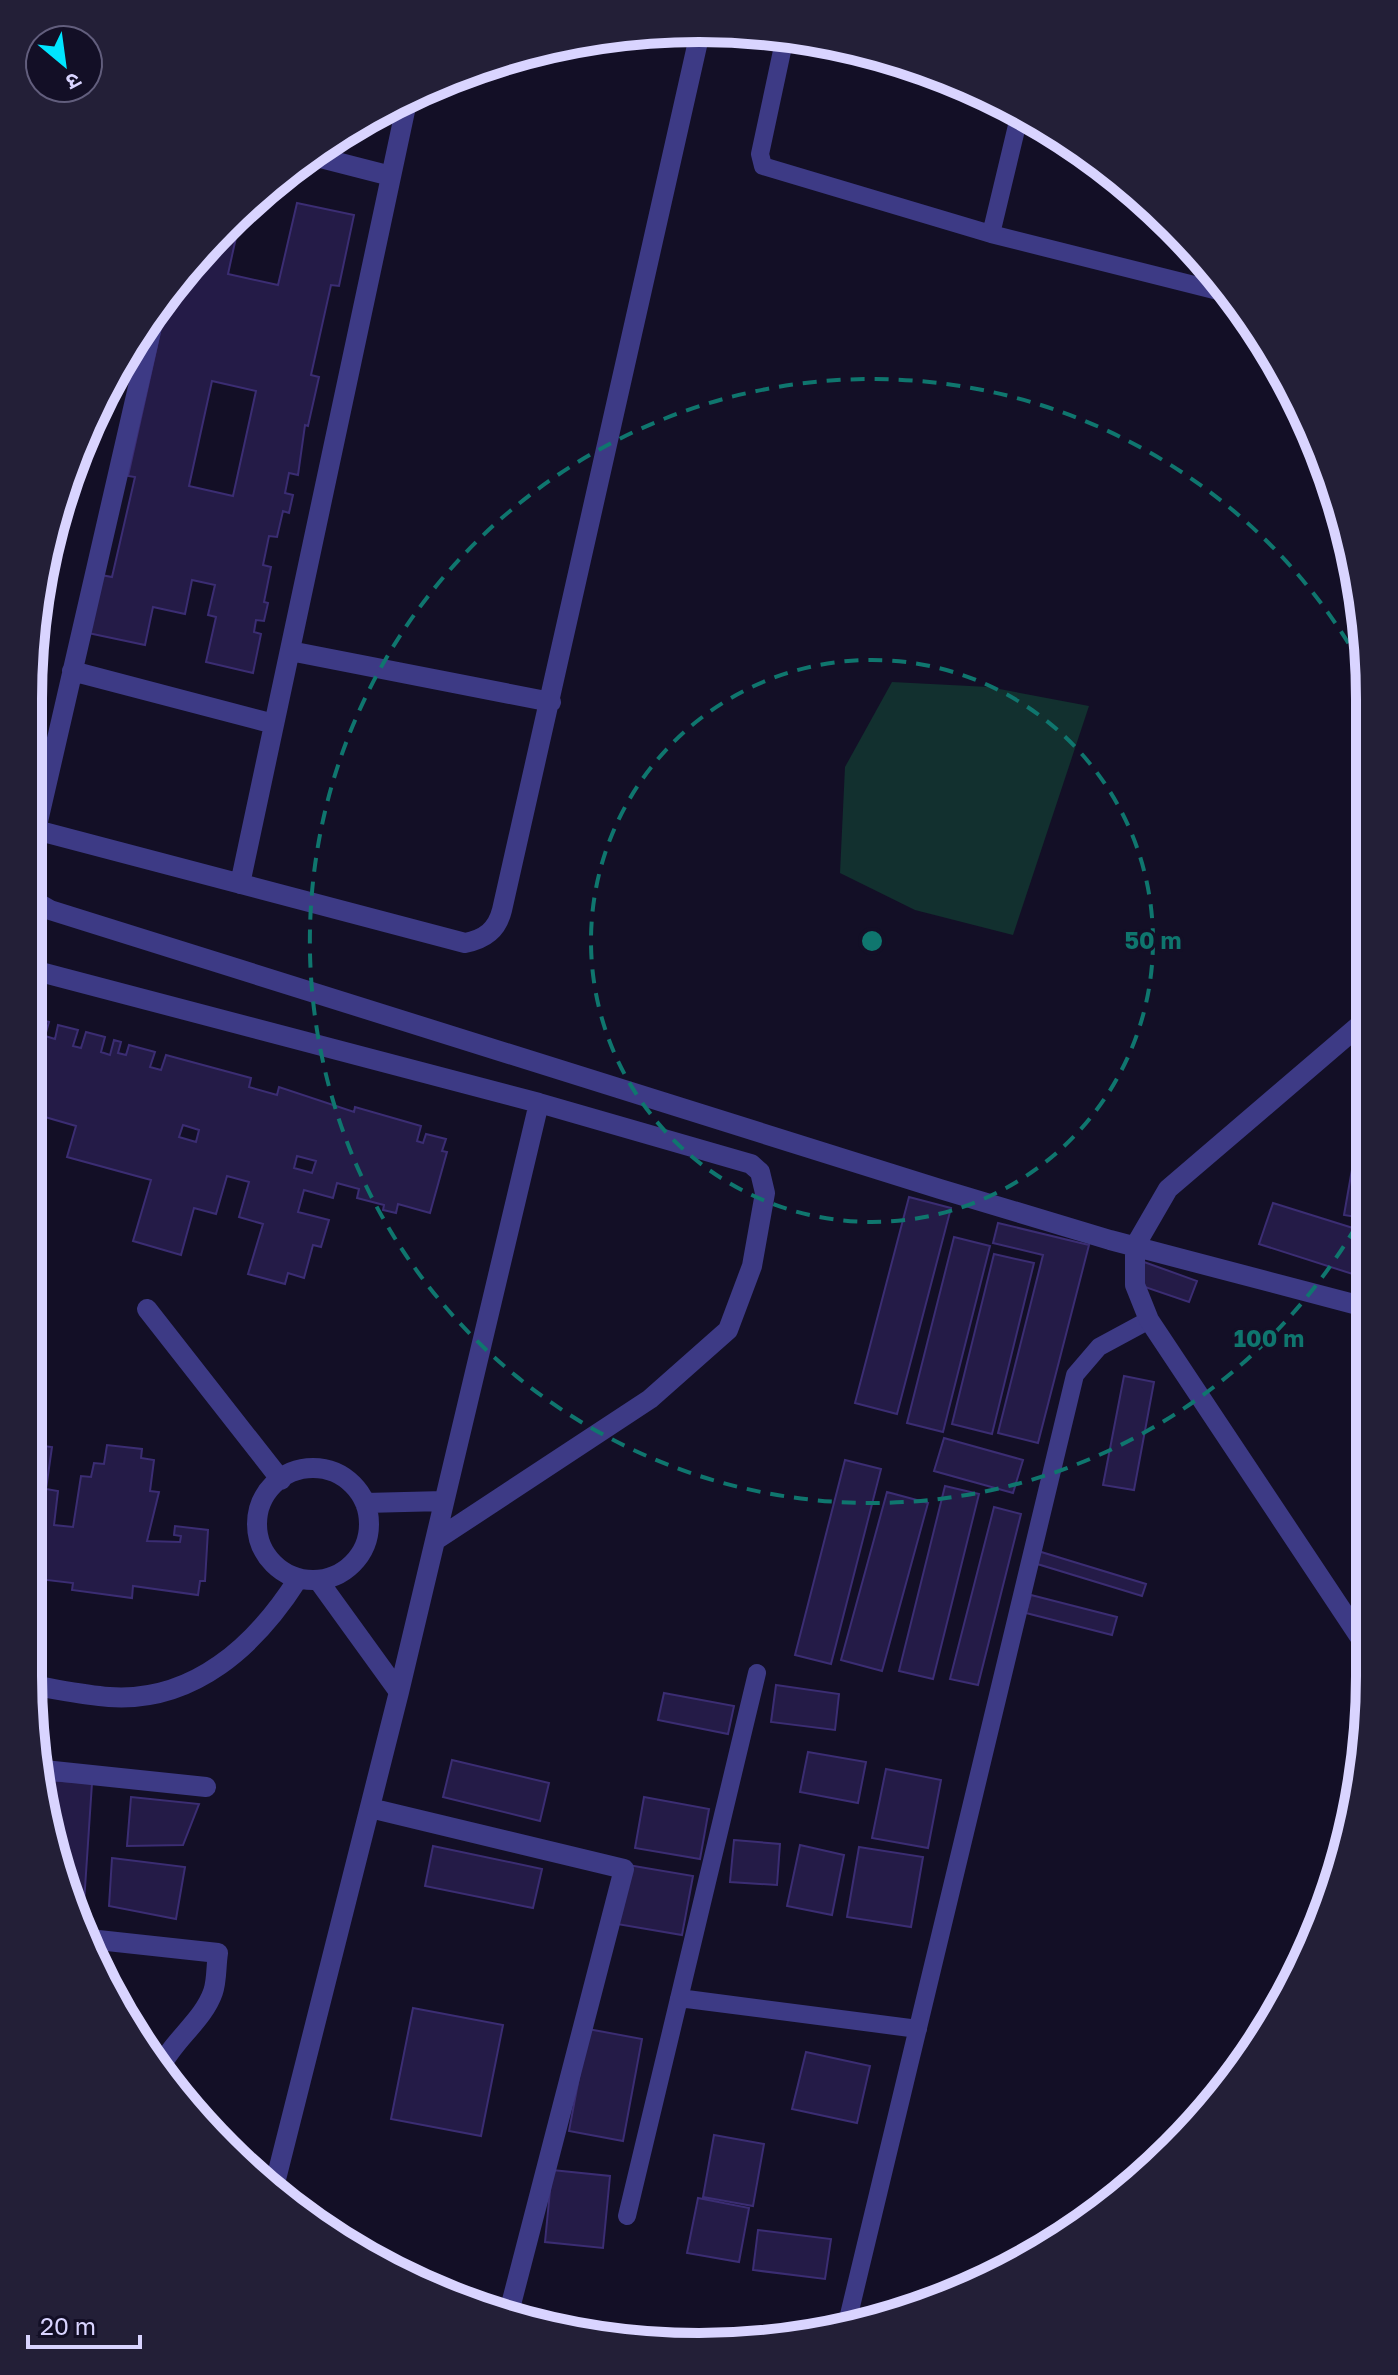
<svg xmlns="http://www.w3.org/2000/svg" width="1398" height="2375" font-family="'Golos Text','Noto Sans Devanagari',sans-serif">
  <rect width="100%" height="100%" fill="#130f26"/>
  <path fill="#12302f" d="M892 682 989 687 1089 706 1013 935 915 910 840 873 845 767Z"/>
  <path fill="#241b47" stroke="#3b2d73" stroke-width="2" fill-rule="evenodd" d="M367 119 365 132 355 130 353 137 339 134Z
    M297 203 354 215 339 286 331 285 311 375 319 377 308 426 305 425 298 475 289 473 285 493 293 495 289 513 283 511 277 537 269 536 263 565 271 567 264 602 268 603 264 621 256 620 254 632 261 634 253 673 206 662 216 617 208 615 215 585 192 580 185 614 153 607 145 645 88 633 101 575 112 577 135 477 128 476 169 292 225 224 242 210 228 274 278 285ZM212 381 256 391 233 496 189 486Z
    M42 1020 49 1022 45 1036 55 1039 58 1025 78 1030 73 1046 81 1048 86 1032 105 1037 101 1052 110 1055 114 1040 121 1042 118 1053 126 1055 129 1045 155 1052 150 1067 161 1070 166 1055 251 1078 249 1087 277 1095 279 1087 354 1112 355 1107 421 1126 417 1141 423 1143 426 1134 446 1139 442 1151 447 1152 430 1213 398 1204 396 1213 383 1210 384 1205 357 1198 359 1189 337 1183 333 1198 304 1190 298 1212 329 1220 321 1247 313 1245 304 1278 288 1273 285 1284 248 1274 263 1224 239 1217 249 1182 227 1176 216 1214 194 1208 181 1255 133 1241 151 1180 67 1157 76 1126 38 1115 40 1106 29 1103V1025L40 1028ZM183 1125 199 1130 196 1142 179 1137ZM297 1156 316 1161 312 1173 294 1168Z
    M1369 1073V1219L1344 1215Z
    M909 1197 951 1208 897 1414 855 1403Z
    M1273 1203 1369 1233V1255L1362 1277 1259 1244Z
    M998 1223 1089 1245 1038 1443 998 1433 1043 1255 993 1243Z
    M954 1237 990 1246 943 1432 907 1423Z
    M994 1254 1034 1263 992 1434 952 1424Z
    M1144 1262 1197 1281 1189 1302 1136 1284Z
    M1124 1376 1154 1382 1134 1490 1103 1485Z
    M944 1438 1023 1460 1013 1493 934 1471Z
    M28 1444 52 1447 46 1489 58 1491 54 1525 73 1527 81 1476 91 1477 94 1463 104 1464 107 1445 142 1449 141 1458 154 1460 150 1491 159 1492 147 1541 180 1542 181 1536 174 1535 175 1526 208 1530 205 1581H200L198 1595 133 1586 132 1598 72 1590 73 1583 39 1579 38 1585 28 1584Z
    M845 1460 881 1469 831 1664 795 1655Z
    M945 1486 979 1494 933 1679 899 1671Z
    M887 1492 928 1503 882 1671 841 1660Z
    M994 1507 1021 1514 978 1685 950 1679Z
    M1038 1551 1146 1584 1142 1596 1034 1563Z
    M1031 1595 1117 1617 1112 1635 1026 1613Z
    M776 1685 839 1694 835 1730 771 1722Z
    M664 1693 734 1706 728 1734 658 1720Z
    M808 1752 866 1762 858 1803 800 1792Z
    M452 1760 549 1783 540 1821 443 1797Z
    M886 1769 941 1780 928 1848 872 1838Z
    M45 1780 92 1783 84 1903H70L63 1891Z
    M131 1797 199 1804 183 1845 127 1846Z
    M644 1797 709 1809 700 1859 635 1848Z
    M734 1840 780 1844 777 1885 730 1882Z
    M800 1845 844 1855 832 1915 787 1906Z
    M433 1846 542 1869 533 1908 425 1886Z
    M859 1847 923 1857 911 1927 847 1917Z
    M112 1858 185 1867 176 1919 109 1906Z
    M628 1865 693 1876 682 1935 617 1924Z
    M413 2008 503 2025 481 2136 391 2119Z
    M588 2029 642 2039 623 2141 569 2131Z
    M806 2052 870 2066 857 2123 792 2109Z
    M714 2135 764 2144 753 2206 703 2197Z
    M552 2170 610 2176 603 2248 545 2242Z
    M698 2198 749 2208 739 2262 687 2253Z
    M758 2230 831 2239 825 2279 753 2270Z
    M405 2269 431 2273 429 2283Z"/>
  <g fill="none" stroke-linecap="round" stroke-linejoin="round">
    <path stroke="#3d3a85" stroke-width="18" d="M785 37 760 154 763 166 991 234 1230 294
      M991 234 1020 113
      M1364 1020 1369 990
      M679 1998 918 2029
      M627 2216 757 1673
      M847 2323 1075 1375 1099 1347 1149 1320"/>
    <path stroke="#3d3a85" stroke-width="20" d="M309 155 391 176
      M156 309 36 830 465 943C485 939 497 930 502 910L701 28
      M290 651 551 702
      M72 671 274 724
      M29 866 36 830
      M240 884 408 97
      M29 898 50 910 940 1189 1110 1240 1369 1308
      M29 969 539 1103 751 1164 760 1172 765 1193 752 1266 728 1330 650 1399 436 1540
      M1369 1017 1168 1189 1135 1246V1285L1149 1320 1369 1651
      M147 1309 281 1480
      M257 1524a56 56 0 1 1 112 0a56 56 0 1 1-112 0Z
      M365 1503 444 1501
      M318 1580 399 1692
      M29 1685C56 1689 83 1695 109 1697 194 1703 256 1645 298 1579
      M44 1770 206 1787
      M370 1808 624 1869 508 2316
      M89 1939 218 1953C216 1965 217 1981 213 1992 203 2021 172 2041 159 2070
      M273 2191 399 1692 539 1103"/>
  </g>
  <g fill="none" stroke="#0f766e" stroke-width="4" stroke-dasharray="14 10">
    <circle cx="872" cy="941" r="281"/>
    <path d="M1368 1205A562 562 0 1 1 1368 677"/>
  </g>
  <path d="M0 0H1398V2375H0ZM699 42H699A657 657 0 0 1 1356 699V1676A657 657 0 0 1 699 2333H699A657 657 0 0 1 42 1676V699A657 657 0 0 1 699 42Z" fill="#231f37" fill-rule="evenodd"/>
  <path fill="none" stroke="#d9d4ff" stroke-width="10" d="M699 42H699A657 657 0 0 1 1356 699V1676A657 657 0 0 1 699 2333H699A657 657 0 0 1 42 1676V699A657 657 0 0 1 699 42Z"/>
  <circle cx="872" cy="941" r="12" fill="#0f766e" stroke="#130f26" stroke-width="4"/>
  <g font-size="24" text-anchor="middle" font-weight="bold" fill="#0f766e" stroke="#130f26" stroke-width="6" stroke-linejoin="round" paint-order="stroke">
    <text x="1153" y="949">50 m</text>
    <text x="1269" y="1347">100 m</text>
  </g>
  <g transform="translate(64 64) rotate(151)"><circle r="38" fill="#130f26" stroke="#625e7d" stroke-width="2"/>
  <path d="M0-6L14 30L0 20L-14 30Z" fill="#00e5ff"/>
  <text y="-12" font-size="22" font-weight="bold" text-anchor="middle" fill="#d9d4ff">उ</text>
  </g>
  <path d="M28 2335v12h112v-12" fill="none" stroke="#d9d4ff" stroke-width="4"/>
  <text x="40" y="2335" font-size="24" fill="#d9d4ff" stroke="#130f26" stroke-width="6" paint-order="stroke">20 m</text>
</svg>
